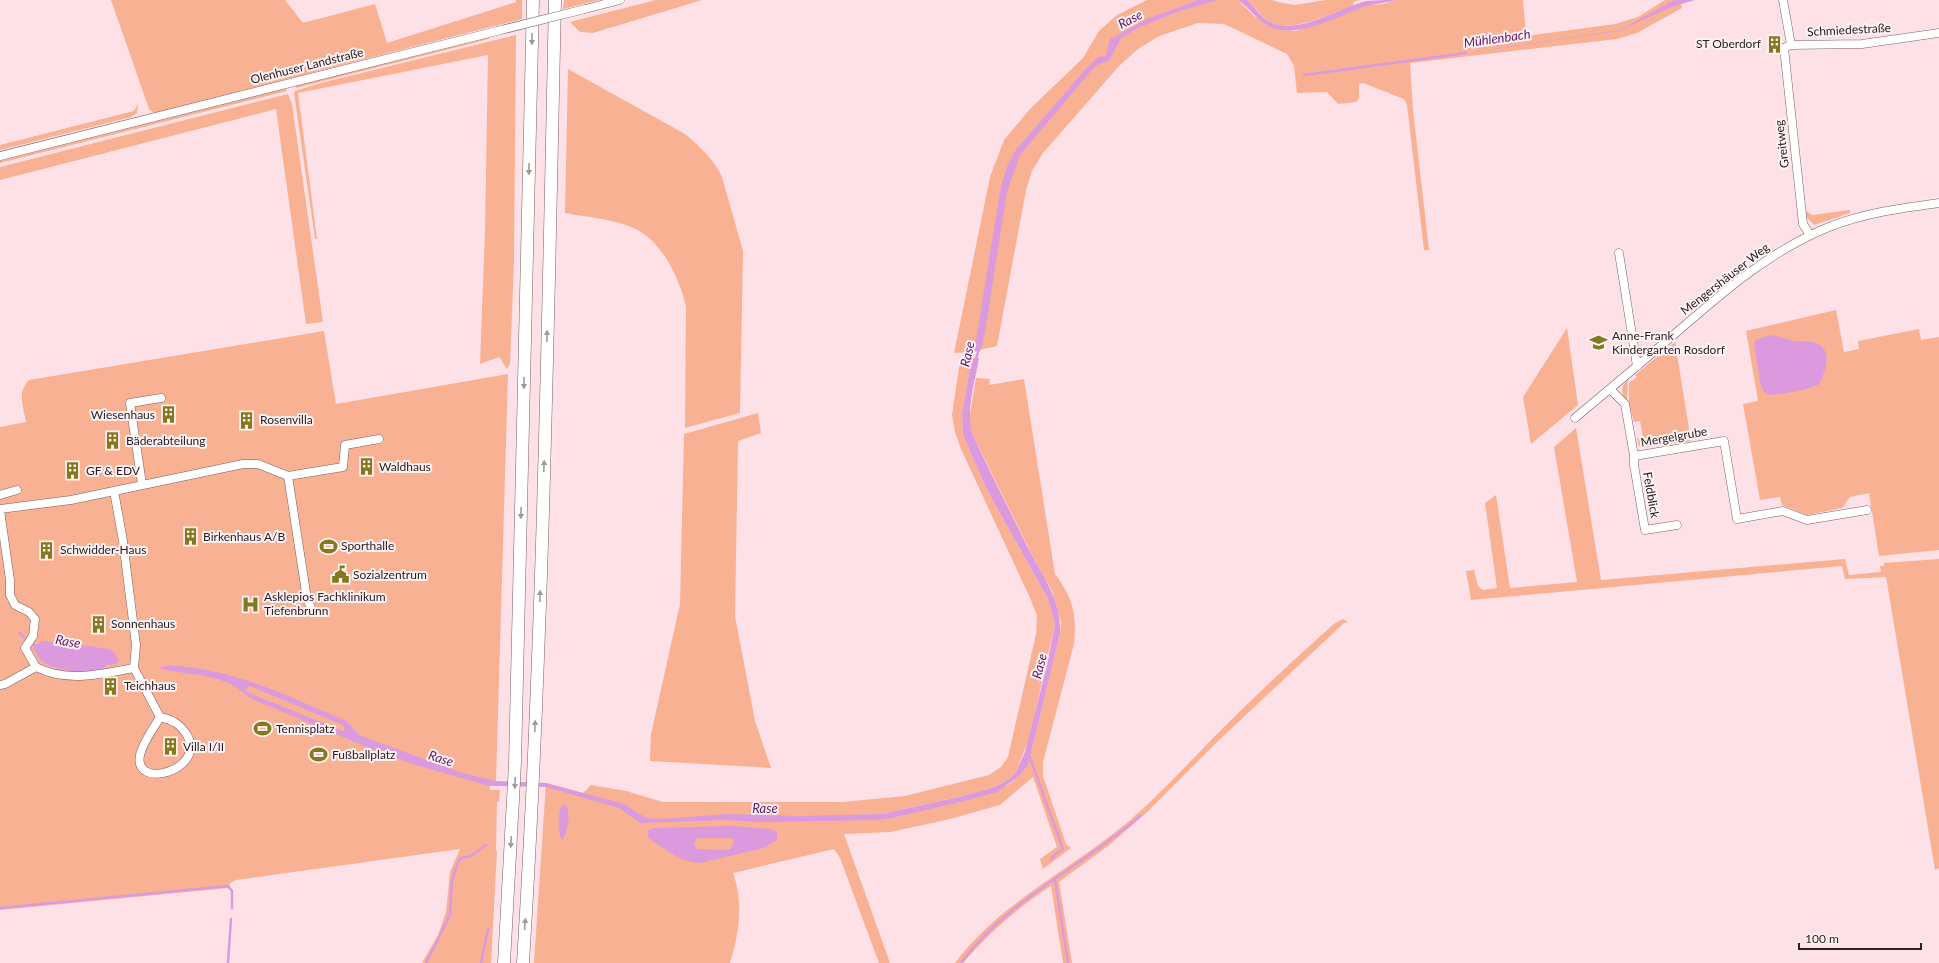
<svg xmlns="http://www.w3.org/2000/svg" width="1939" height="963" font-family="Lato,sans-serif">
  <rect width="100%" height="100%" fill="#fde1e7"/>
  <path fill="#f9b194" d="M111 0H285L303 23 375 4 387 43 516 2V0H522V19L154 113 149 109Z
    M564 0H599L563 9Z
    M656 0H702L593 33 580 32 570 22Z
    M1147 0H1238L1254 16 1282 30 1296 31 1369 5 1383 4 1397 0H1523L1526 36 1615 24 1638 17 1665 0H1680L1682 8 1637 33 1617 39 1410 63 1413 110 1429 250H1424L1407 105 1404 99 1363 83 1359 84V98L1356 102 1338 104 1327 92 1297 93 1294 66 1287 54 1224 24 1198 23 1159 36 1138 49 1119 66 1043 153 1032 171 1026 190 997 346 971 352 954 353 990 177 1004 140 1030 109 1083 58 1099 31 1117 15Z
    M1247 0H1272L1282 3 1295 5 1326 0H1360L1353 2 1354 5C1333 13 1291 34 1269 22 1260 16 1255 7 1247 0Z
    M516 35 514 261 510 364 507 369 499 357 480 364 485 232 488 55 298 93 317 239H315L294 93 295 91 321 83Z
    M488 37 489 39 296 88V85Z
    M568 69 685 134C699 146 714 159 722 177L743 251 740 413 685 428 686 307C680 279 661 238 631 227 611 219 587 217 565 213Z
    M285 88 287 91 0 163V160Z
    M288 94 292 104 323 322 306 324 276 109 0 180V167Z
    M138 104 137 113 131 117 0 150V145L134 111Z
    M1805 210 1812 215 1850 210V213L1814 225 1806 217Z
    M1836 310 1844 352 1859 349 1858 341 1919 329 1921 340 1939 337V550L1879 556 1869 493 1850 497 1842 508 1807 515 1782 505 1780 497 1760 500 1743 404 1758 401 1746 331Z
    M1567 328 1578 405 1531 444 1523 397Z
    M324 331 336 404 508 374 496 781 490 786V790H500L499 802H497L496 850 497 851 491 963H422L438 935 446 912 450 872 460 849 236 880 230 883 229 888 0 910V427L26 422C23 406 17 392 29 380Z
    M1675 342 1691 441 1641 448 1638 444 1637 439 1643 437 1640 421 1634 422 1629 403V383L1637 377 1635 375Z
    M972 358 962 414 963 435 987 490 1048 599 1055 624 1029 739 1016 772 1009 779 995 787 963 796 882 814 854 815 853 820 892 818 1008 785 1018 777 1028 764 1060 634 1061 623 1052 591 1030 551 972 433 969 420 976 378 990 379 989 385 1024 379 1055 574C1073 598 1077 614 1074 644L1043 762V776L1066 844 1071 848 1043 869 1040 859 1057 847 1033 777 1000 805 950 819 891 832 844 834 890 963H879L840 858 834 849 733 873C744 904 739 933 730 963H534L546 783 583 793 591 785 626 791 663 802H843L905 796 989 775 1001 767 1008 757 1036 634 1037 616 1030 598 961 449 955 432 952 415 960 361Z
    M1628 379 1627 403C1621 394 1620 387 1628 379Z
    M758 413 761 433 738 441 735 616 755 721 771 768 650 761 651 734 680 604 684 434Z
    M1576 428 1601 580 1845 559 1849 575 1881 572 1880 566H1884V563L1939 559V868L1935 870 1886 577 1845 579 1842 566 1471 600 1466 571 1474 570 1478 586 1483 590 1497 588 1485 503 1496 495 1510 588 1577 582 1554 447Z
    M1343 619 1348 622 1344 623 1217 742 1145 814 1108 846 1059 882 1072 963H1063L1051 886C1016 909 991 931 963 963H955C1002 901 1069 871 1128 822 1158 796 1186 766 1214 737 1253 698 1293 660 1335 623Z"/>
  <path fill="#da9add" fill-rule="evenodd" d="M1198 0H1217L1174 13 1138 28 1121 38 1109 61 1097 65 1090 72 1020 155 1007 192 985 332 981 350 974 352 1000 192 1006 169 1015 151 1084 71 1098 57 1106 56 1110 39 1147 19Z
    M1238 0H1247C1255 7 1261 19 1272 23 1301 34 1339 8 1366 1 1376 0 1388 0 1397 0 1387 3 1377 3 1367 6 1340 14 1299 40 1271 27 1257 21 1250 8 1238 0Z
    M1674 0H1695L1671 7 1619 31 1463 54 1620 30Z
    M1770 335C1778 336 1786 339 1794 341 1801 342 1809 340 1816 343 1834 350 1825 372 1819 384 1811 389 1780 395 1771 395 1766 394 1763 391 1761 387L1754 344 1756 340Z
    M972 358H979C975 382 966 408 972 433 989 470 1008 507 1026 544 1041 573 1062 600 1060 634L1028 765 1018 777 997 792 964 801 892 818 876 820 760 822 724 820 641 823 619 808 546 787 490 786 412 764 362 745 252 699C247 696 242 691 237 688 215 673 183 675 159 668 168 664 176 666 186 667 242 673 295 699 346 721L359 735 462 773 496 781 546 783 624 804 646 818 661 819 728 814 801 816 882 814 963 796 995 787 1009 779 1016 772 1025 752 1047 665 1055 624 1048 599 987 490 963 435 962 414ZM250 686 343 725 345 729 343 731 254 695 247 692 246 689Z
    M41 641C65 644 89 645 112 650L119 660 116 664 106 665 102 670 85 672H72L50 666 41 661 33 648Z
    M562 805H566C571 812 568 833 562 840 557 833 558 813 562 805Z
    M733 826 771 829 777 832V840L763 848 700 863C679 862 666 849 648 838V830L653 828ZM700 838H731L734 840 732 847 729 850 697 849 694 844 696 839Z"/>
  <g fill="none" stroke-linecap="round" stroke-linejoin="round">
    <path stroke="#da9add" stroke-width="2.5" d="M1304 75 1466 53
      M976 359 979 349
      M19 633 34 645 38 646
      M1029 755 1063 849 1055 854 1051 860
      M1055 880 1068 963
      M0 908 228 886 232 891V908
      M228 963 231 919
      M426 963 450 915 452 880 458 862 461 858 471 856 486 845
      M481 963 488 929
      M961 963C1007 900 1082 867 1140 816"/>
    <defs>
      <path id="minor" d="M1783 0 1791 45
        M585 9 620 0
        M0 156 497 31
        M1810 235 1803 224 1784 48 1791 45 1862 44 1939 33
        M1619 253 1637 366
        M1610 389 1625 404 1634 456 1724 441 1737 519 1783 511 1807 520 1867 510
        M1575 418C1612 387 1648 357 1684 326 1729 287 1774 249 1829 227 1864 213 1902 208 1939 203
        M1634 456V465L1645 530 1677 525
        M288 476 307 599 312 610
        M142 484 130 403 161 398
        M114 491 123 541 136 645 134 668 160 717C154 728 143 742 140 755 133 791 207 770 187 735 180 724 173 720 160 717
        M0 495 17 490
        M0 509 71 500 243 464H258L288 476 343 467 345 445 379 439
        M0 510 10 580V595L15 605 29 612 35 619 33 636 25 648 36 667
        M0 685 5 684 36 667C68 683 101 674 134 668"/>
      <path id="highway" d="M504 963 515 763 533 0
        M523 963C543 642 548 321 555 0"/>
    </defs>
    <use href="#minor" stroke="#786066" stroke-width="9"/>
    <use href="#highway" stroke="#786066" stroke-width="13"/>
    <use href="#minor" stroke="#fff" stroke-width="8"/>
    <use href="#highway" stroke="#fff" stroke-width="12"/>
    <defs>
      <path id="minor-bridge" d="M497 31 585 9"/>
    </defs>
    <use href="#minor-bridge" stroke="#786066" stroke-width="9" stroke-linecap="butt"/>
    <use href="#minor-bridge" stroke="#fff" stroke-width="8"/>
  </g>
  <defs><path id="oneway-solid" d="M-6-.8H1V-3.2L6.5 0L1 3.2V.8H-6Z"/></defs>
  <g fill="#9f9b9c">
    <use href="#oneway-solid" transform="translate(532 39) rotate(91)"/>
    <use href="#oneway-solid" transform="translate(529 169) rotate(91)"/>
    <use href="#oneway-solid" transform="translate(547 336) rotate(-89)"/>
    <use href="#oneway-solid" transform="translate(524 383) rotate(91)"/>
    <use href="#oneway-solid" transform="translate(544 466) rotate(-88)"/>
    <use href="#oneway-solid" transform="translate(521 513) rotate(91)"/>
    <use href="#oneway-solid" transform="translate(540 596) rotate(-88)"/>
    <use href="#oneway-solid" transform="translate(535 726) rotate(-88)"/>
    <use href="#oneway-solid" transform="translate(515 783) rotate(93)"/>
    <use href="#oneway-solid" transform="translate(511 842) rotate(93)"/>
    <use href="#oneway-solid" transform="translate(525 924) rotate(-86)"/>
  </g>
  <defs>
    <symbol id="building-bare" viewBox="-9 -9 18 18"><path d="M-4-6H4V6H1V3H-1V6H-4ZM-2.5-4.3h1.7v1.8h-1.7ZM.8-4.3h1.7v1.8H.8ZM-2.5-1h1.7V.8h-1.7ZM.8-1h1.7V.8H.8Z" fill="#84791e" stroke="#fff3f5" stroke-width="2.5" paint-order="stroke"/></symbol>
    <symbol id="school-bare" viewBox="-9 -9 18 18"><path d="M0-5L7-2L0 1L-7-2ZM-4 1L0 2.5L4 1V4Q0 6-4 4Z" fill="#84791e" stroke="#fff3f5" stroke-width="2.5" paint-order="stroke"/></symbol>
    <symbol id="stadium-bare" viewBox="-9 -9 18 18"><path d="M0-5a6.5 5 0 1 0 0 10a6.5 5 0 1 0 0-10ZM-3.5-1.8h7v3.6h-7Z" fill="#84791e" stroke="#fff3f5" stroke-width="2.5" paint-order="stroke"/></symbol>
    <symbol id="civic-bare" viewBox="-9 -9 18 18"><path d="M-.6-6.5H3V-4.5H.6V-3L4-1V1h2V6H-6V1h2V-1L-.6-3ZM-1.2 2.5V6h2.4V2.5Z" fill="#84791e" stroke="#fff3f5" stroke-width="2.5" paint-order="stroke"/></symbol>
    <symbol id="hospital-bare" viewBox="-9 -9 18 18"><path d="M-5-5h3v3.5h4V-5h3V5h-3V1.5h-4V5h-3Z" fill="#84791e" stroke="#fff3f5" stroke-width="2.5" paint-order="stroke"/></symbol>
  </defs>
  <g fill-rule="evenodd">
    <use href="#building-bare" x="1762" y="32" width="25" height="25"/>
    <use href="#school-bare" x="1586" y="330" width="25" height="25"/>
    <use href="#building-bare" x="156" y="402" width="25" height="25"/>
    <use href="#building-bare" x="234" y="408" width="25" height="25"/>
    <use href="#building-bare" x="100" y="428" width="25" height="25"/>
    <use href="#building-bare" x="354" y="454" width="25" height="25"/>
    <use href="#building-bare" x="60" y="458" width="25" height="25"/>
    <use href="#building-bare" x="178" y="524" width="25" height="25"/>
    <use href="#stadium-bare" x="316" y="534" width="25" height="25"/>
    <use href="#building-bare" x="34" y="538" width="25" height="25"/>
    <use href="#civic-bare" x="328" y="562" width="25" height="25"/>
    <use href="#hospital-bare" x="238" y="592" width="25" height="25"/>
    <use href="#building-bare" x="86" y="612" width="25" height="25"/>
    <use href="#building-bare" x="98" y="674" width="25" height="25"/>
    <use href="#stadium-bare" x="250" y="716" width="25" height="25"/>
    <use href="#building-bare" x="158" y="734" width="25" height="25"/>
    <use href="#stadium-bare" x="306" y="742" width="25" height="25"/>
  </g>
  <g text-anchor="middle" stroke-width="4" stroke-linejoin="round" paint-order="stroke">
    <g font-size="12" fill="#2a2022" stroke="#fff3f5">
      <text transform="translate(1849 30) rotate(-3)" y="4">Schmiedestraße</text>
      <text transform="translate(307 66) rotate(-14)" y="4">Olenhuser Landstraße</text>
      <text transform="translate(1782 144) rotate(-97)" y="4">Greitweg</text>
      <text transform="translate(1725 279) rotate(-38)" y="4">Mengershäuser Weg</text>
      <text transform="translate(1674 437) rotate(-10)" y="4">Mergelgrube</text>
      <text transform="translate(1651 495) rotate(80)" y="4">Feldblick</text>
    </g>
    <g font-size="12" fill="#2a2022" stroke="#fff3f5" text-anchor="start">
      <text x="1761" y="48" text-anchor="end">ST Oberdorf</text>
      <text x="1612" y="340">Anne-Frank<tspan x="1612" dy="14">Kindergarten Rosdorf</tspan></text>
      <text x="155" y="419" text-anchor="end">Wiesenhaus</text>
      <text x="260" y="424">Rosenvilla</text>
      <text x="126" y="445">Bäderabteilung</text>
      <text x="379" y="471">Waldhaus</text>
      <text x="86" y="475">GF &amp; EDV</text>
      <text x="203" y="541">Birkenhaus A/B</text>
      <text x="341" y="550">Sporthalle</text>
      <text x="60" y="554">Schwidder-Haus</text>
      <text x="353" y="579">Sozialzentrum</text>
      <text x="264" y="601">Asklepios Fachklinikum<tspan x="264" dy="14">Tiefenbrunn</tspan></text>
      <text x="111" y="628">Sonnenhaus</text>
      <text x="124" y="690">Teichhaus</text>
      <text x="276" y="733">Tennisplatz</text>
      <text x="183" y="751">Villa I/II</text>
      <text x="332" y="759">Fußballplatz</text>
    </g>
    <g font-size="13" font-style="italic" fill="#611467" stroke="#fff3f5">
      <text transform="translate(1130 19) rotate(-28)" y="5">Rase</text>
      <text transform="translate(1497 38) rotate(-8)" y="5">Mühlenbach</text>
      <text transform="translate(967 354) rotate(-77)" y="5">Rase</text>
      <text transform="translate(68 641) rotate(10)" y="5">Rase</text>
      <text transform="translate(1039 666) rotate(-76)" y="5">Rase</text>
      <text transform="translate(441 758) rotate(17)" y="5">Rase</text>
      <text x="765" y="813">Rase</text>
    </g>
  </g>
  <path d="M1799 943v6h122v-6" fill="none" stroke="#2a2022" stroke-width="2"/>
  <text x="1805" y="943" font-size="12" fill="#2a2022" stroke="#fff3f5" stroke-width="3" paint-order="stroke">100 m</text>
</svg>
